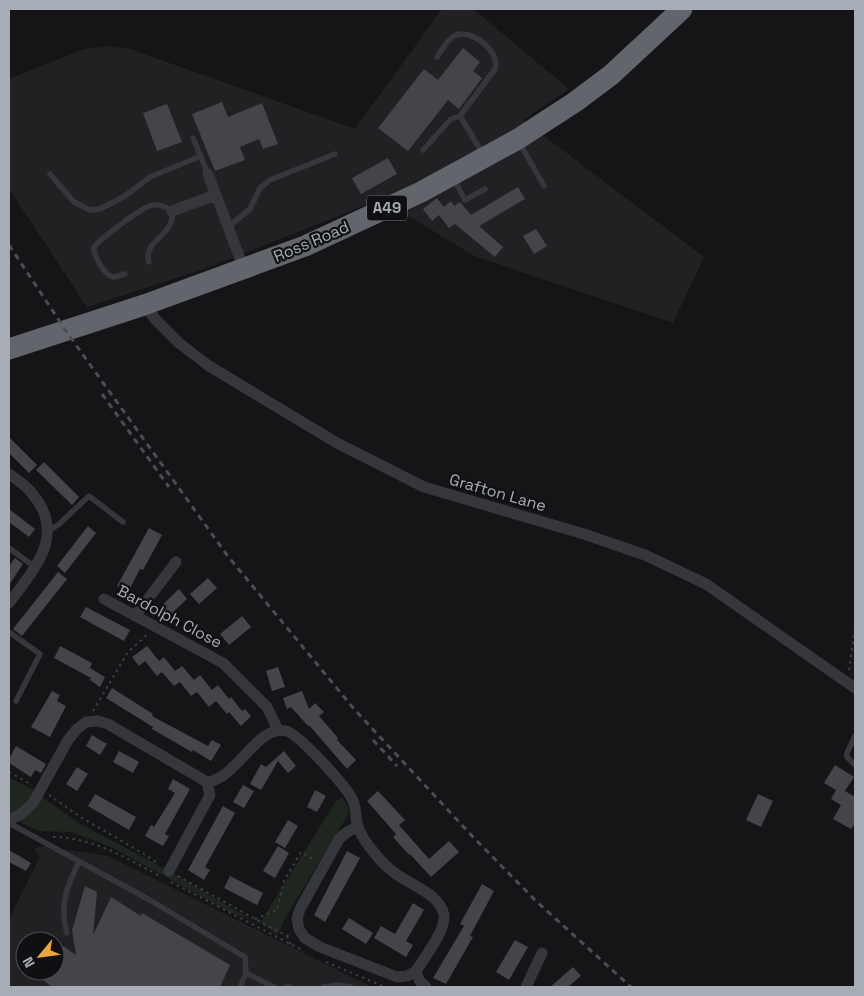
<svg xmlns="http://www.w3.org/2000/svg" width="864" height="996" font-family="'Space Grotesk',sans-serif">
  <rect width="100%" height="100%" fill="#151517"/>
  <path fill="#212124" fill-rule="evenodd" d="M442 9H473L569 89 523 120 704 257 673 323 474 256 381 199 204 269 87 307 9 189V79L84 49 108 46 130 49 355 129Z
    M43 846 108 856 372 987H9V919L40 857 34 848ZM25 941H55V971H25Z"/>
  <path fill="#1f2620" d="M9 777 35 791C28 803 21 809 9 815Z
    M42 797 79 823 169 871 250 919 232 913 111 847 71 832 38 831 18 821Z
    M342 798 347 805 349 813 284 920 278 935 260 923 336 801Z"/>
  <path fill="#44454a" d="M463 48 480 62 473 71 482 78 459 109 448 100 408 151 378 128 424 69 438 80Z
    M222 102 228 117 262 103 278 144 263 149 259 139 240 147 245 160 215 171 192 114Z
    M167 104 182 142 157 151 143 113Z
    M388 158 397 174 361 194 352 178Z
    M518 187 525 199 479 226 503 247 495 257 455 224 449 228 439 215 432 221 423 209 437 198 444 207 451 201 454 206 460 202 471 215Z
    M536 229 547 246 534 254 523 236Z
    M9 437 37 465 29 473 9 453Z
    M44 462 79 497 72 505 36 470Z
    M9 509 35 529 29 537 9 522Z
    M88 526 96 533 65 573 57 566Z
    M149 528 162 535 143 570 140 569 128 592 117 586Z
    M15 558 23 564 9 585V566Z
    M58 572 67 579 22 636 13 629Z
    M208 578 217 588 199 604 190 594Z
    M179 589 187 599 168 617 159 608Z
    M86 607 130 630 124 641 80 617Z
    M242 616 251 627 229 645 220 634Z
    M60 646 92 663 90 668 105 677 100 687 90 680 91 678 54 658Z
    M147 646 159 661 164 657 175 671 182 666 194 680 200 675 212 690 218 685 229 699 231 697 242 711 245 709 251 716 241 726 229 712 227 714 216 701 209 707 197 692 191 696 180 682 174 686 162 672 157 676 145 661 139 666 132 657Z
    M278 667 285 687 272 691 266 671Z
    M112 688 153 714 152 716 208 746 212 740 221 745 211 761 193 750 192 752 152 729 153 727 106 698Z
    M52 691 60 695 57 701 66 706 50 737 31 727Z
    M302 691 309 709 315 703 324 712 319 716 338 738 337 740 356 760 347 769 309 725 308 726 291 707 287 709 283 698Z
    M92 735 107 744 100 755 86 746Z
    M16 746 46 764 41 773 35 770 31 777 9 763V759Z
    M119 751 139 762 133 773 113 762Z
    M284 751 296 766 288 773 278 761 261 790 250 784 261 764 266 767Z
    M835 765 854 777 845 791 855 797V823L851 829 833 819 841 805 831 799 836 790 824 783Z
    M77 767 88 774 77 791 66 784Z
    M173 779 190 789 165 834 169 836 163 846 145 836 151 825 154 827 175 793 168 789Z
    M243 785 254 791 244 808 233 802Z
    M315 790 326 796 317 812 307 807Z
    M378 791 405 820 399 825 429 859 449 841 459 852 431 877 410 854 409 855 393 837 396 834 367 801Z
    M95 794 136 817 129 830 88 806Z
    M758 794 773 801 761 827 746 820Z
    M223 806 235 813 205 867 210 870 204 880 188 870Z
    M288 820 298 826 285 848 275 842Z
    M278 846 289 853 275 878 263 871Z
    M9 850 31 863 26 871 9 862Z
    M347 851 360 858 325 922 314 915Z
    M230 876 263 893 257 905 224 888Z
    M482 884 494 891 470 936 473 937 446 984 433 978 464 926 460 924Z
    M85 886 97 892 93 935 111 897 141 916 142 913 230 965 220 987H52L42 979 47 971H55V958L63 946 76 955 72 930Z
    M413 903 424 910 406 941 413 945 406 957 374 938 381 926 395 934Z
    M349 918 373 933 366 944 342 929Z
    M515 940 528 947 509 980 496 972Z
    M573 967 581 976 568 987H550Z"/>
  <g fill="none" stroke-linecap="round" stroke-linejoin="round">
    <path stroke="#3c3e43" stroke-width="2" stroke-dasharray="2.5 4" stroke-linecap="butt" d="M849 670 855 628
      M93 711 128 652 148 634
      M9 772 32 785
      M49 795 82 818 144 854 159 864
      M53 837C92 837 126 858 160 876
      M178 876 255 919 287 936 290 934
      M171 882 304 951
      M255 919 277 910 284 881 301 852 315 860
      M287 936 291 945
      M326 962 385 987"/>
    <path stroke="#36373c" stroke-width="5.5" d="M460 116 483 154
      M193 138 208 174
      M519 142 544 186
      M423 150 451 119 460 116 495 69C501 52 471 27 454 36 446 41 442 50 437 57
      M50 174 74 202 90 210 100 209 125 196 150 177 201 156
      M454 179 465 200 485 189
      M228 227 250 209 260 188 270 180 335 154
      M125 274C121 275 117 277 113 277 104 275 93 255 94 247 102 238 141 207 153 205 160 204 166 207 172 211 176 236 142 240 149 262
      M48 531 58 525 89 496 123 522
      M9 548 35 567
      M9 632 40 654 16 701
      M855 736 847 753V757L855 765
      M9 823 148 899 245 957 246 973 240 987
      M67 933C59 905 67 886 79 862
      M246 973 274 987
      M286 987H290
      M324 987 338 985 351 987"/>
    <path stroke="#36373c" stroke-width="11" d="M208 174 244 269
      M172 211 216 195
      M144 305 156 320 179 343 209 366 337 443 424 487 584 534 645 555 706 584 855 688
      M9 474C16 479 24 484 30 491 68 533 36 567 9 603
      M104 599 223 663 267 707 278 730
      M135 616 176 562
      M9 820 21 814 33 803 68 740 76 730 86 722 98 721 108 724 207 782C237 779 257 724 286 731 299 734 348 788 353 801 357 810 355 819 358 827 361 835 367 844 372 850 379 859 387 868 396 874 411 885 440 894 444 915 446 930 425 957 416 971L419 980 426 987
      M358 826 346 833 339 839 300 909 297 919 299 929 305 938 320 947 397 977 407 976 416 971
      M169 871 210 795 207 782
      M526 987 542 953"/>
    <path stroke="#62666c" stroke-width="21" d="M9 349 144 305 305 246 421 192 518 139 575 102 611 75 682 9"/>
    <path stroke="#4b4d52" stroke-width="3" stroke-dasharray="6 5" stroke-linecap="butt" d="M9 245 68 334 227 555 354 709 473 837 536 901 631 987
      M102 394 169 487
      M373 740 397 766"/>
  </g>
  <g text-anchor="middle" stroke-width="4.5" stroke-linejoin="round" paint-order="stroke">
    <rect fill="#101012" stroke="#7a7e85" stroke-width="1" x="367" y="195.5" width="40" height="25" rx="4"/>
    <g font-size="15" font-weight="bold" fill="#a7adb6">
      <text x="387" y="213">A49</text>
    </g>
    <g font-size="16" fill="#a7adb6" stroke="#101012">
      <text transform="translate(311 241) rotate(-23)" y="6">Ross Road</text>
      <text transform="translate(498 492) rotate(16)" y="6">Grafton Lane</text>
      <text transform="translate(170 616) rotate(28)" y="6">Bardolph Close</text>
    </g>
  </g>
  <rect width="864" height="996" fill="none" stroke="#a7adb6" stroke-width="20"/>
  <g transform="translate(40 956) rotate(241)"><circle r="24" fill="#101012" stroke="#4c4f54"/>
  <path d="M0-4L9 19L0 12L-9 19Z" fill="#eaa73a"/>
  <text y="-8" font-size="14" font-weight="bold" text-anchor="middle" fill="#a7adb6">N</text>
  </g>
</svg>
